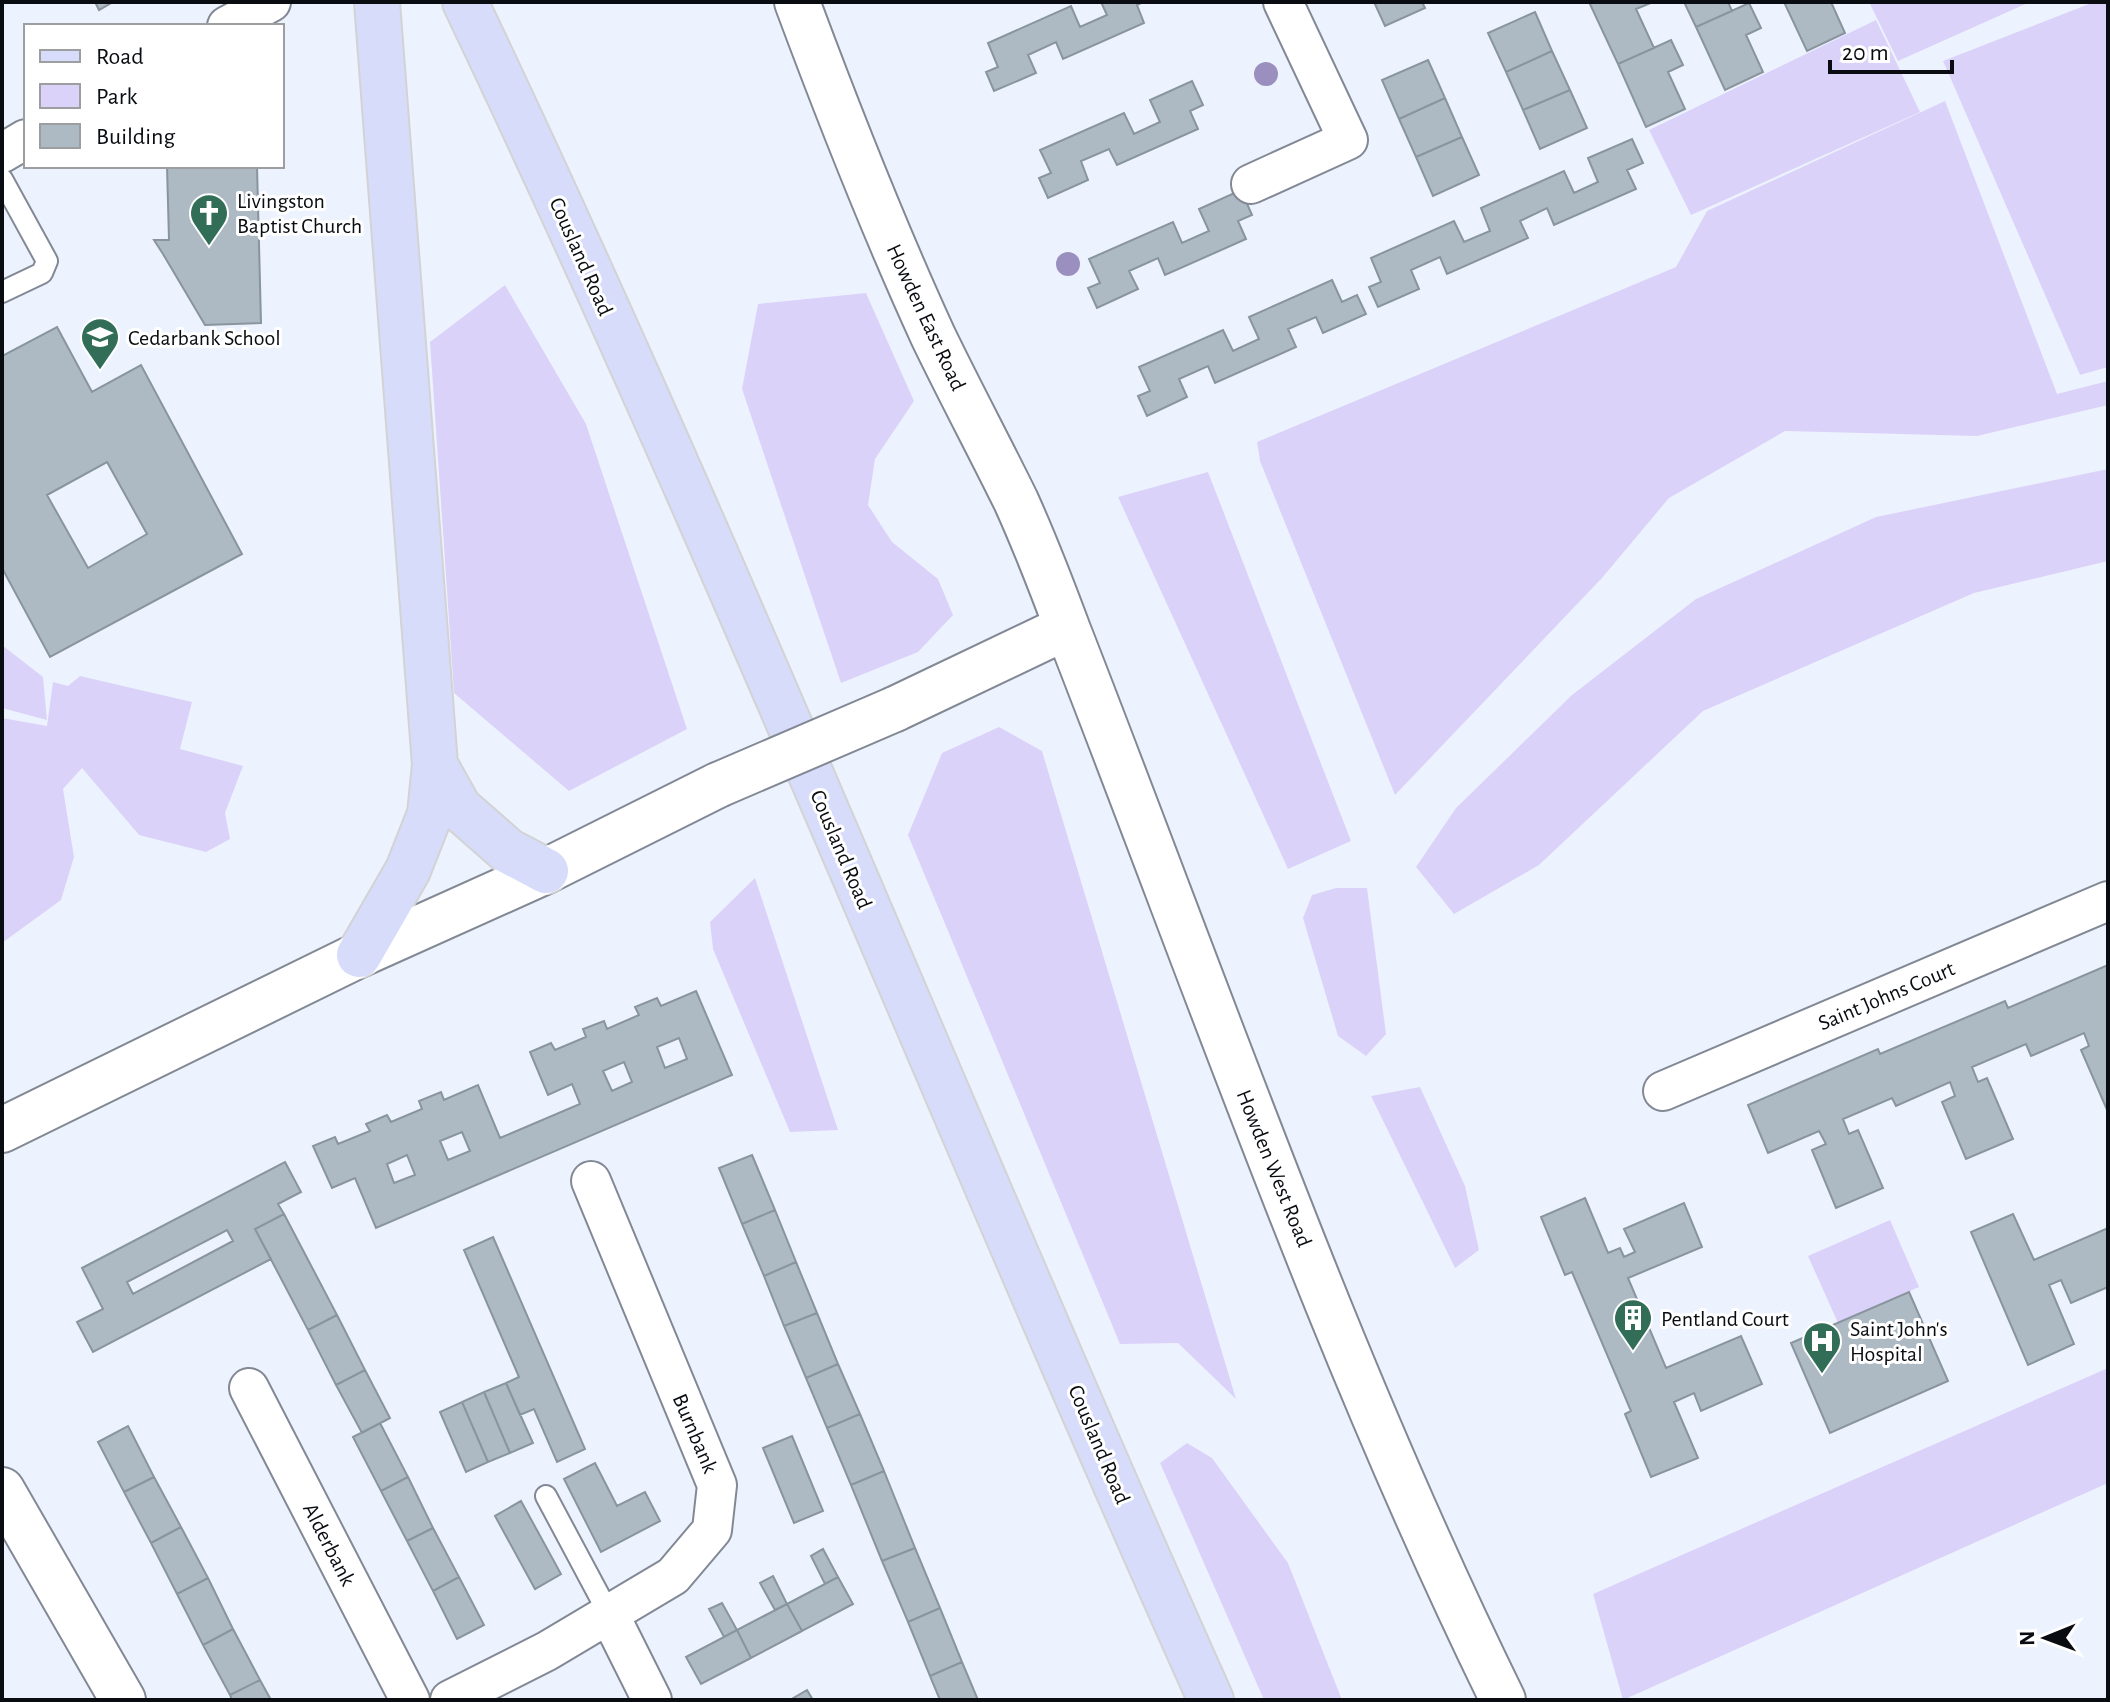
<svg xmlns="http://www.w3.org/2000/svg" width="2110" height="1702" font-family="'Alegreya Sans',sans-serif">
  <rect width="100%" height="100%" fill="#edf3fe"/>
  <path fill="#dbd2f9" d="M1869 2H2030L1898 61Z
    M2094 2H2108V367L2080 375 1943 61Z
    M1876 20 1920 112 1691 215 1649 130Z
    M1945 101 2057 394 2108 381V405L1977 436 1785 431 1669 498 1602 578 1395 795 1260 461 1257 442 1676 267 1707 211Z
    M505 285 586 424 687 729 569 791 454 693 430 342Z
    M866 293 914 401 875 459 868 505 892 542 938 579 953 615 918 652 841 683 742 389 758 304Z
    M2108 469V561L1974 593 1703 711 1539 865 1454 914 1416 867 1456 808 1572 695 1696 599 1876 517Z
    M1208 472 1351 841 1288 869 1118 497Z
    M2 645 43 677 47 720 2 708Z
    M80 676 192 702 180 749 243 766 225 813 230 839 206 852 139 835 82 768 63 789 74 857 61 900 2 943V718L47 726 53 682 68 686Z
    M999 727 1042 751 1236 1399 1178 1343 1120 1344 908 835 942 753Z
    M755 878 838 1130 790 1132 713 949 710 922Z
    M1336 888H1367L1386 1034 1366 1056 1338 1036 1303 918 1312 895Z
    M1420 1087 1465 1186 1479 1250 1455 1268 1371 1096Z
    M1890 1220 1919 1287 1838 1323 1808 1256Z
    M2108 1368V1483L1623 1700 1593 1594Z
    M1187 1443 1212 1458 1288 1563 1342 1700H1264L1160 1463Z"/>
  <path fill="#adb9c3" stroke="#88949e" stroke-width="2" fill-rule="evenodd" d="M95 2H113L99 10Z
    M1101 2H1143L1137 5 1144 23 1063 59 1056 42 1028 55 1036 73 994 91 986 72 998 67 988 43 1071 6 1080 27 1107 15Z
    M1374 2H1422L1425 8 1385 26Z
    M1589 2H1653L1636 9 1654 48 1618 64Z
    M1684 2H1728L1732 11 1696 27Z
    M1784 2H1831L1845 33 1807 51Z
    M1749 3 1761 28 1746 35 1763 72 1725 90 1696 27Z
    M1535 12 1552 51 1506 72 1488 33Z
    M1671 40 1683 65 1668 72 1685 109 1646 127 1618 64Z
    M1552 51 1570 90 1523 110 1506 72Z
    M1428 60 1445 98 1399 119 1382 80Z
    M1192 81 1203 105 1190 111 1198 129 1117 165 1109 149 1081 161 1088 180 1048 198 1039 178 1051 173 1040 150 1124 113 1134 134 1160 122 1150 100Z
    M1570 90 1587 128 1540 149 1523 110Z
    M1445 98 1462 137 1416 157 1399 119Z
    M1462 137 1479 175 1433 196 1416 157Z
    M1632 139 1643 163 1627 170 1636 189 1554 225 1547 208 1520 221 1528 238 1447 274 1440 257 1411 270 1419 289 1378 307 1369 287 1381 282 1371 258 1454 221 1464 242 1490 231 1481 208 1564 171 1574 193 1598 182 1588 158Z
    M167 166H257L261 323 205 325 163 254 154 240H169Z
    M1241 190 1252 215 1238 221 1246 239 1165 275 1158 258 1129 271 1138 289 1097 308 1088 288 1100 283 1089 259 1173 222 1182 243 1209 231 1199 209Z
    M1332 280 1342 302 1357 295 1366 314 1323 333 1316 317 1288 329 1296 347 1215 383 1208 366 1179 379 1187 397 1147 416 1138 396 1150 391 1139 367 1223 330 1233 351 1259 339 1249 317Z
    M57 327 92 392 141 365 242 554 50 657 2 568V356ZM107 462 147 534 88 568 47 495Z
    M2108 965V1112L2081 1050 2089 1046 2084 1033 2031 1056 2026 1044 1972 1067 1978 1082 1987 1078 2013 1139 1966 1159 1942 1102 1955 1096 1950 1082 1896 1106 1892 1098 1843 1119 1849 1134 1858 1130 1883 1188 1836 1208 1812 1150 1826 1144 1819 1131 1768 1153 1748 1105 1878 1049 1880 1054 2005 1001 2008 1008Z
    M696 991 732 1075 376 1228 355 1178 332 1188 313 1146 335 1137 338 1144 370 1131 366 1124 387 1115 391 1122 422 1109 419 1101 441 1092 444 1100 478 1085 500 1138 580 1104 572 1084 548 1095 530 1052 551 1043 555 1050 586 1037 583 1029 604 1021 607 1029 639 1015 635 1007 657 998 661 1006ZM679 1038 687 1059 665 1068 657 1047ZM624 1062 632 1082 612 1091 603 1071ZM462 1132 470 1151 448 1160 440 1141ZM407 1155 415 1175 394 1183 387 1164Z
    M752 1155 775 1210 742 1224 719 1168Z
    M285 1162 301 1192 278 1204 284 1214 255 1229 271 1259 93 1352 77 1322 103 1309 82 1268ZM227 1230 233 1241 133 1294 127 1282Z
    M1585 1198 1608 1253 1620 1248 1624 1257 1635 1252 1624 1229 1684 1203 1702 1247 1628 1278 1666 1368 1741 1336 1762 1384 1701 1411 1694 1393 1674 1402 1698 1458 1651 1477 1625 1414 1631 1411 1572 1272 1565 1275 1541 1217Z
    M775 1210 796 1262 764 1276 742 1224Z
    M284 1214 337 1315 308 1330 255 1229Z
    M2013 1214 2034 1260 2108 1228V1287L2071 1303 2061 1280 2049 1285 2074 1344 2028 1365 1971 1232Z
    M493 1237 585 1449 557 1462 534 1409 520 1415 506 1383 519 1377 464 1250Z
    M796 1262 817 1313 784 1326 764 1276Z
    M1909 1292 1948 1381 1830 1433 1791 1343Z
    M817 1313 838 1364 806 1378 784 1326Z
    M337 1315 365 1370 336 1385 308 1330Z
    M838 1364 860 1414 827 1428 806 1378Z
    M365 1370 390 1418 362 1433 336 1385Z
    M506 1383 533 1443 510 1453 484 1392Z
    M484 1392 510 1453 488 1462 462 1402Z
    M462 1402 488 1462 466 1472 440 1412Z
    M860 1414 884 1471 851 1485 827 1428Z
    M380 1423 408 1477 381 1491 353 1437Z
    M128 1426 154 1477 124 1492 98 1442Z
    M792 1436 823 1511 794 1523 763 1448Z
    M595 1463 617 1506 645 1492 660 1521 601 1552 564 1479Z
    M884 1471 915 1548 882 1561 851 1485Z
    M154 1477 181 1527 151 1543 124 1492Z
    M408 1477 433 1528 407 1541 381 1491Z
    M521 1501 561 1574 535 1589 495 1516Z
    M181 1527 208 1578 177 1594 151 1543Z
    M433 1528 459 1577 433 1591 407 1541Z
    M915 1548 940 1608 908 1622 882 1561Z
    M823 1549 838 1577 825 1584 811 1556Z
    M773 1576 787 1604 775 1610 760 1583Z
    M459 1577 484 1625 457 1639 433 1591Z
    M838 1577 853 1604 802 1631 787 1604Z
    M208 1578 233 1629 203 1645 177 1594Z
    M722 1603 737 1630 724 1637 709 1609Z
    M787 1604 802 1631 751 1658 737 1630Z
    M940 1608 962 1662 930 1676 908 1622Z
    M233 1629 260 1680 230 1695 203 1645Z
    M737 1630 751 1658 701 1684 686 1657Z
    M962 1662 978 1700H940L930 1676Z
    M260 1680 271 1700H232L230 1695Z
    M807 1690 813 1700H790Z"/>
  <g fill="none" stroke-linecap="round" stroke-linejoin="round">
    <defs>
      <path id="service" d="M2 179 47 261 42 273 2 292
        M546 1496 609 1614"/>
      <path id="minor" d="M227 26 271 2
        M2 153 26 139
        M1251 184 1348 140 1283 2
        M1663 1091 2108 901
        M249 1388 410 1700
        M609 1614 652 1700
        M450 1700 547 1651 673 1576 712 1530 717 1485 591 1181"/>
      <path id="tertiary" d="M797 2C839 115 883 227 933 336 960 392 989 446 1016 501 1035 543 1052 587 1068 630 1208 988 1333 1354 1503 1700
        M895 709 1067 627
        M2 1130 359 955 546 871 718 785
        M2 1490 123 1700"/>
      <path id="primary" d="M377 2 435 765 459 808 508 851 546 871
        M465 2C731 560 958 1136 1211 1700
        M359 955 408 870 430 814 435 765"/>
    </defs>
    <use href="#service" stroke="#828995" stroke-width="24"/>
    <use href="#minor" stroke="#828995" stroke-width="42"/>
    <use href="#tertiary" stroke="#828995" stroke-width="48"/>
    <use href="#primary" stroke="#d3d3d4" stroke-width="48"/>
    <use href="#service" stroke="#fff" stroke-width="20"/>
    <use href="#minor" stroke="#fff" stroke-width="38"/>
    <use href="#tertiary" stroke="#fff" stroke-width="44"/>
    <use href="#primary" stroke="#d7dcfb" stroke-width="44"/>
    <defs>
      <path id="tertiary-bridge" d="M718 785 895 709"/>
    </defs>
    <use href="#tertiary-bridge" stroke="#828995" stroke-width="48" stroke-linecap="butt"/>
    <use href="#tertiary-bridge" stroke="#fff" stroke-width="44"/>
  </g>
  <g fill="#9b8fbf">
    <circle cx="1266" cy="74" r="12"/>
    <circle cx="1068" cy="264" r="12"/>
  </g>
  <defs>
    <symbol id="church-pin" viewBox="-11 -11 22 30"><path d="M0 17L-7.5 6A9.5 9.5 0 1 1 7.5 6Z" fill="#326d58" stroke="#fff"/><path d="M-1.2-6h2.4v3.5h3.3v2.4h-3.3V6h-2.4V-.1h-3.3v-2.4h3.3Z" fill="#fff"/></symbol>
    <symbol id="school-pin" viewBox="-11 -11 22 30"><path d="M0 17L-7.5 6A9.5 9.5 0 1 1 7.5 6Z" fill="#326d58" stroke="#fff"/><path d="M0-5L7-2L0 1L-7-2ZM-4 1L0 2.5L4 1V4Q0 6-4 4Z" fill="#fff"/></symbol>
    <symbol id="building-pin" viewBox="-11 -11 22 30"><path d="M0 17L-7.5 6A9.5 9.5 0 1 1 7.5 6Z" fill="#326d58" stroke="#fff"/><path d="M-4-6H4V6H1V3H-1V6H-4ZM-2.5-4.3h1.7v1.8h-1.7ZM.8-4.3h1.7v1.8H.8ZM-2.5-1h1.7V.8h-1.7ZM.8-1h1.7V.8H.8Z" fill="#fff"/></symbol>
    <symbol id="hospital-pin" viewBox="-11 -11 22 30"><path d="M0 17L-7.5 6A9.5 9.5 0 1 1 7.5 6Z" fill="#326d58" stroke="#fff"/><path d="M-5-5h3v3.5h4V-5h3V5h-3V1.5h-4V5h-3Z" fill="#fff"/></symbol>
  </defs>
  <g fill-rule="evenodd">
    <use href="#church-pin" x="187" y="191" width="44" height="60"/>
    <use href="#school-pin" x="78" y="315" width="44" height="60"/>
    <use href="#building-pin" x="1611" y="1296" width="44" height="60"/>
    <use href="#hospital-pin" x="1800" y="1319" width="44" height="60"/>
  </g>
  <g text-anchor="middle" stroke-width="6" stroke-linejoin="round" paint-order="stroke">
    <g font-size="22" fill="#090c10" stroke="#fff" text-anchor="start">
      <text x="237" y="208">Livingston<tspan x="237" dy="25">Baptist Church</tspan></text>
      <text x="128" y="345">Cedarbank School</text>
      <text x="1661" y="1326">Pentland Court</text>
      <text x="1850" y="1336">Saint John's<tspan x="1850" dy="25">Hospital</tspan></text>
    </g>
    <g font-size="22" fill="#090c10" stroke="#fff">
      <text transform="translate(582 256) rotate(66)" y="8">Cousland Road</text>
      <text transform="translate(927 317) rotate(65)" y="8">Howden East Road</text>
      <text transform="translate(842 849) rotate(67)" y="8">Cousland Road</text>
      <text transform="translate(1886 995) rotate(-23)" y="8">Saint Johns Court</text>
      <text transform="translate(1275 1168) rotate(68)" y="8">Howden West Road</text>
      <text transform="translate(696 1433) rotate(67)" y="8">Burnbank</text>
      <text transform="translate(1100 1444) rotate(67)" y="8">Cousland Road</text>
      <text transform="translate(330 1544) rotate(63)" y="8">Alderbank</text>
    </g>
  </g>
  <rect width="2110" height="1702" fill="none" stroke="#090c10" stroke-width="8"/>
  <rect x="24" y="24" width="260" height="144" fill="#ffffff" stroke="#9d9e9f" stroke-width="2"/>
  <rect x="40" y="50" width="40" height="12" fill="#d7dcfb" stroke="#9d9e9f" stroke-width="2"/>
  <text x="96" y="64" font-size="24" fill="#090c10">Road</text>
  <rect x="40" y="84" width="40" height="24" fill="#dbd2f9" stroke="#9d9e9f" stroke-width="2"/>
  <text x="96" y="104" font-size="24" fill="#090c10">Park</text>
  <rect x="40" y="124" width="40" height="24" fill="#adb9c3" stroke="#9d9e9f" stroke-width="2"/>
  <text x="96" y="144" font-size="24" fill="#090c10">Building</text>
  <g transform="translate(2046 1638) rotate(269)" stroke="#ffffff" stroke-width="6" paint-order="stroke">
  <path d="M0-6L14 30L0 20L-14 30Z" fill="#090c10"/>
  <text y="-12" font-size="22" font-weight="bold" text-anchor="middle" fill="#090c10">N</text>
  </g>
  <path d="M1830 60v12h122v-12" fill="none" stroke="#090c10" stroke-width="4"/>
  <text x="1842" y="60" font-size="24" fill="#090c10" stroke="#ffffff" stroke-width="6" paint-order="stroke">20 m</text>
</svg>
